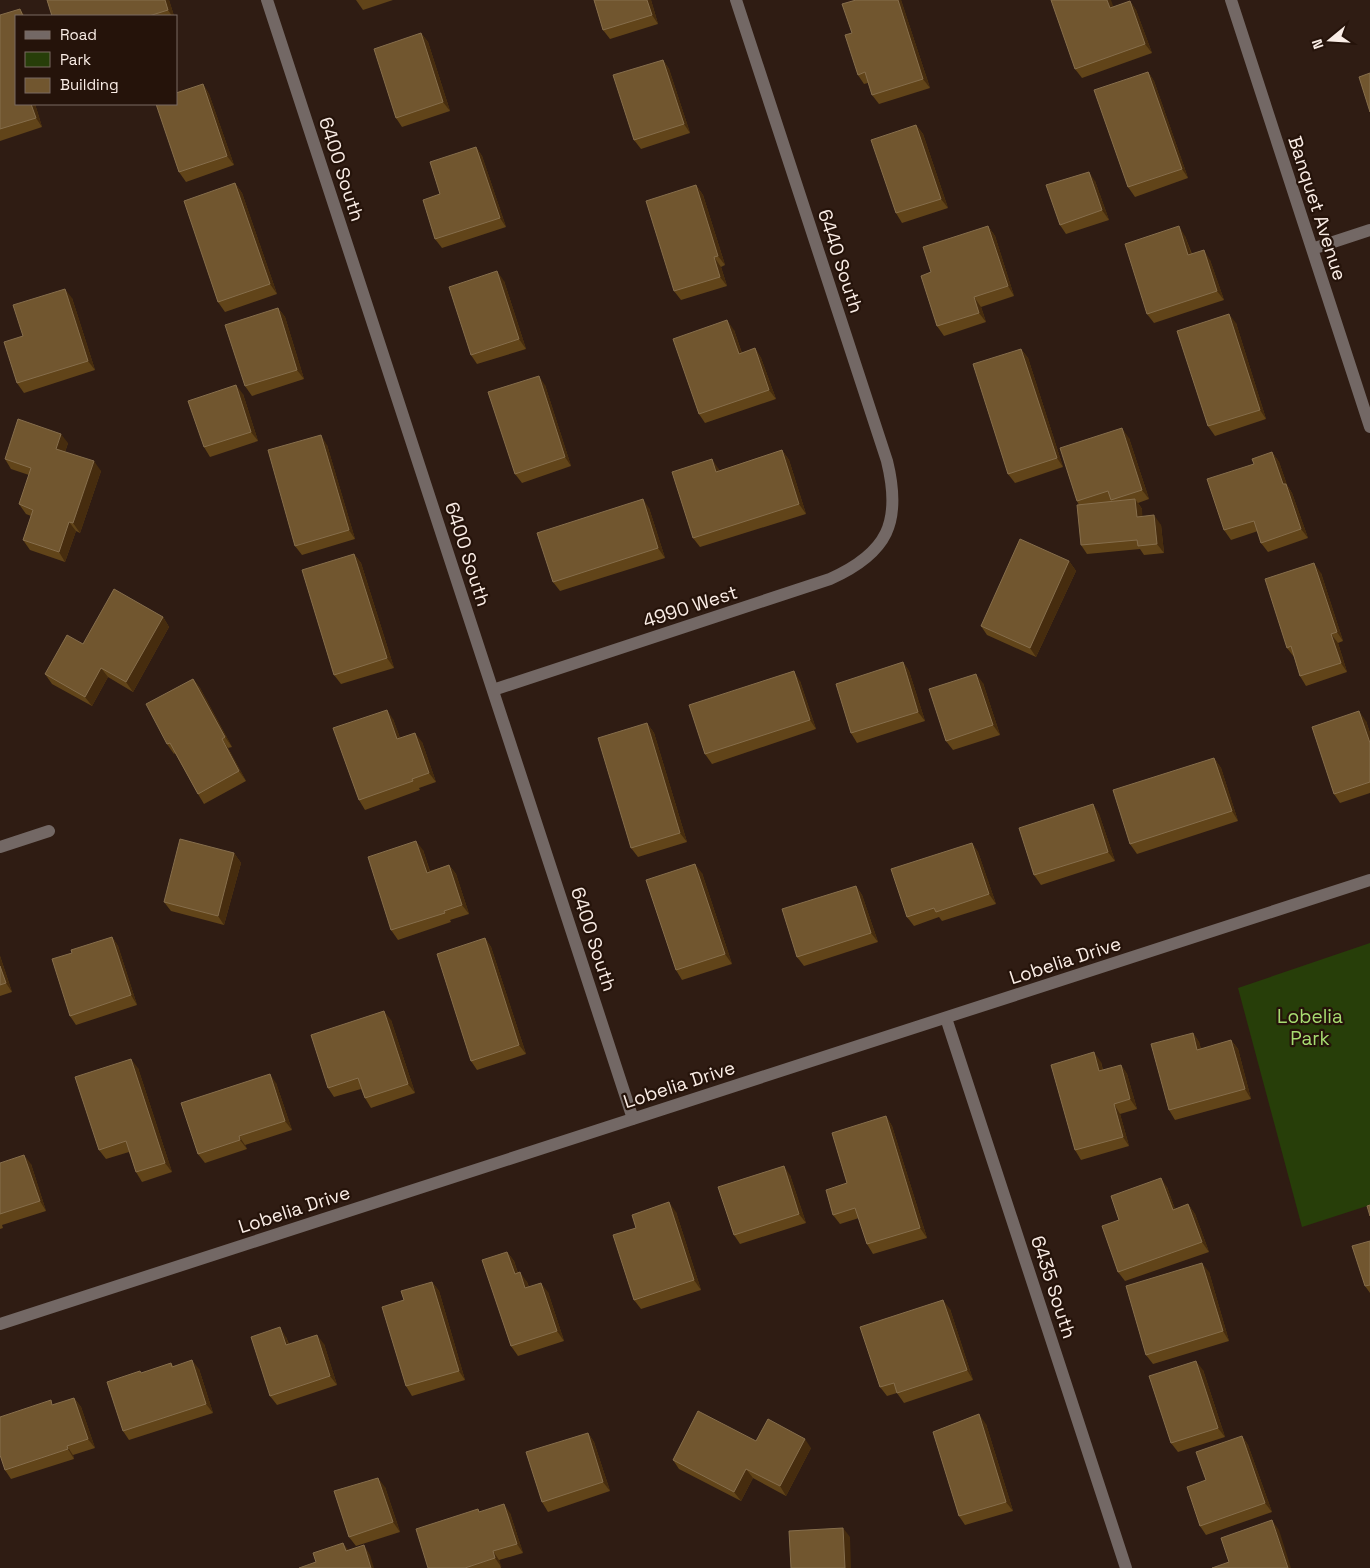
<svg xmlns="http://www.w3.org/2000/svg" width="1370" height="1568" font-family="'Space Grotesk',sans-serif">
  <rect width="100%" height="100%" fill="#2f1c13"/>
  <path fill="#273e09" d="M1370 943V1205L1302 1227 1238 988Z"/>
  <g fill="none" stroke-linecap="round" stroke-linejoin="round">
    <path stroke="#736865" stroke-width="12" d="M267 0 633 1119
      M1231 0 1370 427
      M1312 249 1370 230
      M493 690 830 579C888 553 902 522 887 461L736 0
      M0 847 49 831
      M946 1018 1126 1568
      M0 1324 1370 880"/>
  </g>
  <path fill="#614419" d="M47 0H169L174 16H52Z
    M356 0H393L363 10Z
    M594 0H651L658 24 610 39 603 30Z
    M856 0H901L930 88 879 104 872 95 868 83 864 84 858 75 852 33Z
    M1130 1 1136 10 1152 53 1082 78 1075 69 1113 7Z
    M0 15 16 16V104H35L42 127 0 141Z
    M421 33 428 42 450 111 402 127 396 118Z
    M663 60 669 69 690 133 641 149 634 140Z
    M1148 72 1154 81 1188 178 1135 197 1128 187Z
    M203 84 209 94 234 165 186 182 179 172Z
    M916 125 923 134 948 208 902 223 896 213Z
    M476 147 482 156 506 227 442 248 435 239 440 194Z
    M1095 181 1109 220 1066 234 1060 225Z
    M235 183 242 193 277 294 225 312 218 302Z
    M696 185 703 195 725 265 721 267 727 286 681 300 674 291Z
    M988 226 995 236 1014 296 981 307 986 322 944 336 937 326 931 272Z
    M1185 236 1192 254 1210 260 1224 300 1154 323 1147 314Z
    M504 281 526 349 477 364 471 355Z
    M72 298 95 370 24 393 17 383 23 336Z
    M278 308 285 317 304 379 252 396 245 386Z
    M1236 323 1266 419 1215 436 1208 426Z
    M734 330 742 353 755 348 761 358 776 399 705 423 699 414Z
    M1021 349 1028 358 1063 467 1015 483 1008 474Z
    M545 385 571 466 522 483 515 474Z
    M243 394 258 441 210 457 204 447Z
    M1129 438 1149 499 1138 503 1142 509V516L1161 525 1164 553 1144 555 1140 549 1087 554 1081 545 1079 505 1077 501Z
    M68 443 65 452 101 471 80 533 76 531 65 562 30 550 23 540 31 516 26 514 19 504 29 475 11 469 5 459Z
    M327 445 355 539 302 555 295 546Z
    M782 450 789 460 806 514 700 547 693 538 718 468 719 471Z
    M1272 452 1279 462 1287 485 1292 493 1308 538 1268 552 1261 543 1258 531 1231 540 1224 530 1254 464Z
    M649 508 665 558 560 591 553 582Z
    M354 554 361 563 394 668 341 684 334 675Z
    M1069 561 1076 571 1036 657 987 635 981 626Z
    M1321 573 1343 641 1338 643 1347 672 1306 686 1300 676 1294 657 1287 648Z
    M163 617 169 627 133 692 108 677 92 706 52 684 45 674 83 644Z
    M903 662 909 671 925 721 857 743 851 733Z
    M193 679 200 688 232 747 228 748 246 781 204 804 198 794 175 753 174 754 167 744Z
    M800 681 816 729 712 764 705 754Z
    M983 683 1000 735 953 750 946 741Z
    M393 719 400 738 422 742 436 782 419 788 420 790 365 810 359 800Z
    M1366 721 1370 733V793L1340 803 1334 794Z
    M647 723 654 733 687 842 638 857 631 848Z
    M1214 758 1221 768 1238 821 1137 854 1130 844Z
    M1093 804 1099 814 1115 861 1041 885 1034 875Z
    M972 843 978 852 996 904 942 921 939 917 914 926 907 917Z
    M423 850 430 871 449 865 456 874 469 914 450 920 451 922 398 940 391 930Z
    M234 853 241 863 224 925 171 911 164 902Z
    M702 873 732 964 682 980 676 970Z
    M856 886 862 895 878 942 804 966 797 957Z
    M112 937 118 946 137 1005 76 1025 70 1016 72 953Z
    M485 938 491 947 526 1054 477 1070 471 1061Z
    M0 956 12 992 0 996Z
    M391 1020 415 1093 371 1108 365 1098 361 1089 334 1097 328 1088Z
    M1193 1033 1199 1042 1201 1049 1231 1040 1238 1049 1251 1099 1175 1120 1169 1110Z
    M1101 1062 1103 1070 1121 1065 1127 1074 1137 1109 1120 1114 1129 1146 1081 1160 1075 1150Z
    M138 1068 172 1172 142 1182 136 1172 129 1152 106 1159 99 1150Z
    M276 1083 292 1130 245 1145 247 1149 205 1163 198 1154Z
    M886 1116 892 1126 927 1238 873 1254 867 1244 859 1218 840 1224 833 1215 847 1183Z
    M0 1163 31 1164 46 1211 2 1225 3 1228 0 1229Z
    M790 1175 806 1223 740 1244 734 1235Z
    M1167 1187 1175 1209 1188 1204 1195 1214 1209 1252 1125 1281 1118 1272 1119 1220Z
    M676 1212 701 1290 641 1309 634 1300 636 1228Z
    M1370 1241V1293L1365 1286Z
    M507 1252 514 1261 518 1273 527 1282 529 1287 548 1292 564 1341 518 1356 511 1346Z
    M1209 1272 1229 1341 1153 1364 1146 1355Z
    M432 1282 439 1291 465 1380 412 1396 406 1386 404 1300Z
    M950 1309 973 1380 904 1403 897 1393 887 1396 880 1387Z
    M286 1337 289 1344H324L337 1385 277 1405 270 1396Z
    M171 1363 173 1366 199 1369 213 1413 129 1440 123 1431 142 1373Z
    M1203 1370 1225 1437 1178 1452 1171 1443Z
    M74 1398 81 1407 95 1448 73 1455 74 1459 11 1479 5 1470 54 1405Z
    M986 1424 1013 1511 965 1525 959 1516Z
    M588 1433 594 1442 610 1491 548 1512 542 1502Z
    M1242 1436 1248 1445 1272 1512 1206 1535 1200 1526 1206 1480Z
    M811 1448 786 1496 753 1478 741 1501 679 1469 673 1460Z
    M385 1487 400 1532 356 1546 349 1537Z
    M478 1509 479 1512 510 1513 523 1553 499 1560 501 1568H428Z"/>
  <path fill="#462c0e" d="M165 0H169L174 16H172L168 10Z
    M647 0H651L658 24 652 15Z
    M898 0H901L930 88 923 79Z
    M1107 0H1111L1117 17 1110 8Z
    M1130 1 1136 10 1152 53 1145 44Z
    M20 9 25 16H23Z
    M421 33 428 42 450 111 443 102Z
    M663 60 669 69 690 133 684 124Z
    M1148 72 1154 81 1188 178 1182 169Z
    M203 84 209 94 234 165 227 156Z
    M31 104H35L42 127 36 118Z
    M916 125 923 134 948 208 941 199Z
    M476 147 482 156 506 227 500 218Z
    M1089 172 1095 181 1109 220 1102 210Z
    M235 183 242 193 277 294 270 284Z
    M696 185 703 195 725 265 718 256Z
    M988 226 995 236 1014 296 1008 286Z
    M1179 226 1185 236 1195 265 1188 255Z
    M1204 250 1210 260 1224 300 1217 291Z
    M714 257 721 267 727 286 720 277Z
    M497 271 504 281 526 349 519 339Z
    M65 289 72 298 95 370 88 361Z
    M974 297 981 307 986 322 979 313Z
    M278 308 285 317 304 379 297 370Z
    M1229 314 1236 323 1266 419 1260 410Z
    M727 320 734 330 745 363 739 354Z
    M755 348 761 358 776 399 769 390Z
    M1021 349 1028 358 1063 467 1057 458Z
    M539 376 545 385 571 466 565 457Z
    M236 385 243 394 258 441 251 432Z
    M1122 428 1129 438 1149 499 1142 490Z
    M61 434 68 443 63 458 56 449Z
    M321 435 327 445 355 539 349 530Z
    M782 450 789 460 806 514 799 504Z
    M1272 452 1279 462 1287 485 1292 493 1308 538 1301 529 1283 484Z
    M712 459 718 468 723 481 716 472Z
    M94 461 101 471 80 533 73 523Z
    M643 499 649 508 665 558 658 548Z
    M1135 499 1142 509 1143 526 1137 517Z
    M1154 515 1161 525 1164 553 1157 544Z
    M69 522 76 531 65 562 59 552Z
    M354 554 361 563 394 668 387 658Z
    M1069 561 1076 571 1036 657 1030 648Z
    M1314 563 1321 573 1343 641 1337 632Z
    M163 617 169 627 133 692 126 682Z
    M1331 634 1338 643 1347 672 1341 663Z
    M903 662 909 671 925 721 918 712Z
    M101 668 108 677 92 706 85 697Z
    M794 671 800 681 816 729 810 720Z
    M976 674 983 683 1000 735 993 725Z
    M193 679 200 688 232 747 225 737Z
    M387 710 393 719 404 749 397 739Z
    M1359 711 1366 721 1370 733V743Z
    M647 723 654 733 687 842 680 833Z
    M415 733 422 742 436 782 429 773Z
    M222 739 228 748 246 781 239 771Z
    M1214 758 1221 768 1238 821 1232 811Z
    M1093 804 1099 814 1115 861 1108 852Z
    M416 841 423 850 433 882 427 873Z
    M972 843 978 852 996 904 989 894Z
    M234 853 241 863 224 925 218 916Z
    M695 864 702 873 732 964 725 954Z
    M449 865 456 874 469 914 462 905Z
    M856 886 862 895 878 942 871 933Z
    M112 937 118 946 137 1005 131 995Z
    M485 938 491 947 526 1054 519 1045Z
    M0 956 12 992 6 983 0 966Z
    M384 1011 391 1020 415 1093 408 1084Z
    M1193 1033 1199 1042 1204 1059 1197 1050Z
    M1231 1040 1238 1049 1251 1099 1245 1089Z
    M1094 1052 1101 1062 1105 1081 1099 1071Z
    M131 1059 138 1068 172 1172 165 1163Z
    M1121 1065 1127 1074 1137 1109 1130 1099Z
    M270 1074 276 1083 292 1130 285 1121Z
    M1114 1104 1120 1114 1129 1146 1123 1137Z
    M886 1116 892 1126 927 1238 920 1228Z
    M239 1136 245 1145 247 1149 240 1140Z
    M24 1155 31 1164 46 1211 40 1201Z
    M784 1166 790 1175 806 1223 799 1214Z
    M1161 1178 1167 1187 1179 1220 1173 1210Z
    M669 1202 676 1212 701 1290 694 1280Z
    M1188 1204 1195 1214 1209 1252 1202 1242Z
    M507 1252 514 1261 521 1284 515 1274Z
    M1202 1263 1209 1272 1229 1341 1223 1331Z
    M520 1272 527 1282 532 1298 525 1288Z
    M432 1282 439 1291 465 1380 459 1371Z
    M541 1283 548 1292 564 1341 557 1331Z
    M943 1300 950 1309 973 1380 967 1370Z
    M280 1327 286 1337 292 1355 286 1345Z
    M317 1335 324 1344 337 1385 330 1376Z
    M192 1360 199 1369 213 1413 206 1404Z
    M1196 1361 1203 1370 1225 1437 1218 1428Z
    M74 1398 81 1407 95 1448 88 1439Z
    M979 1414 986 1424 1013 1511 1006 1502Z
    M588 1433 594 1442 610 1491 603 1482Z
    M1242 1436 1248 1445 1272 1512 1265 1503Z
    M805 1439 811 1448 786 1496 780 1486Z
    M67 1446 73 1455 74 1459 68 1449Z
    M746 1469 753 1478 741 1501 734 1492Z
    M378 1478 385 1487 400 1532 393 1522Z
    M504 1504 510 1513 523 1553 517 1544Z
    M1272 1520 1279 1530 1291 1568H1288Z
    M843 1528 850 1537 851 1568H845Z
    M343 1543 350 1552 346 1551Z
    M364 1545 370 1555 374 1568H371Z
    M493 1551 499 1560 502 1568 495 1558Z"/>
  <path fill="#71562f" stroke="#866e4c" d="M47 0H165L168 10 149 16H52Z
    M594 0H647L652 15 603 30Z
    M856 0H898L923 79 872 95 865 72 858 75 845 35 852 33 842 4Z
    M1051 0H1107L1110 8 1130 1 1145 44 1075 69Z
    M20 9 23 16H16V104H31L36 118 0 129V15Z
    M421 33 443 102 396 118 374 49Z
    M663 60 684 124 634 140 613 75Z
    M1148 72 1182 169 1128 187 1094 90Z
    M1370 73V112L1359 77Z
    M203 84 227 156 179 172 156 104H176V93Z
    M916 125 941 199 896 213 871 140Z
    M476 147 500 218 435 239 423 200 440 194 430 162Z
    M1089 172 1102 210 1060 225 1046 185Z
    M235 183 270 284 218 302 184 201Z
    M696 185 718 256 714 257 720 277 674 291 646 201Z
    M988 226 1008 286 974 297 979 313 937 326 921 276 931 272 923 247Z
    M1179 226 1188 255 1204 250 1217 291 1147 314 1125 244Z
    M497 271 519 339 471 355 449 287Z
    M65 289 88 361 17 383 4 342 23 336 13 305Z
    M278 308 297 370 245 386 225 325Z
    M1229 314 1260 410 1208 426 1177 331Z
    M727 320 739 354 755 348 769 390 699 414 673 339Z
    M1021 349 1057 458 1008 474 973 364Z
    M539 376 565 457 515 474 488 392Z
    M236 385 251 432 204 447 188 401Z
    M18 419 61 434 56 449 94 461 73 523 69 522 59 552 23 540 33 510 19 504 31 468 5 459Z
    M1122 428 1142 490 1111 500 1108 491 1077 501 1060 448Z
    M321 435 349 530 295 546 268 450Z
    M782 450 799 504 693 538 672 472 712 459 716 472Z
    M1272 452 1283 484H1286L1301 529 1261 543 1254 521 1224 530 1207 479 1254 464 1252 459Z
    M643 499 658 548 553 582 537 533Z
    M1135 499 1137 517 1154 515 1157 544 1138 546 1137 540 1081 545 1077 505Z
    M1020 539 1069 561 1030 648 981 626Z
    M354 554 387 658 334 675 302 570Z
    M1314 563 1337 632 1331 634 1341 663 1300 676 1291 646 1287 648 1265 579Z
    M114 589 163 617 126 682 101 668 85 697 45 674 67 635 83 644Z
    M903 662 918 712 851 733 836 684Z
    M794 671 810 720 705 754 689 705Z
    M976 674 993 725 946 741 929 689Z
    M193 679 225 737 222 739 239 771 198 794 170 743 167 744 146 704Z
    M387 710 397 739 415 733 429 773 412 779 413 781 359 800 333 728Z
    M1359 711 1370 743V782L1334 794 1312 727Z
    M647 723 680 833 631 848 598 738Z
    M1214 758 1232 811 1130 844 1113 790Z
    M1093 804 1108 852 1034 875 1019 828Z
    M180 839 234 853 218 916 164 902Z
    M416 841 427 873 449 865 462 905 444 911 445 913 391 930 368 857Z
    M972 843 989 894 936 912 934 908 907 917 891 869Z
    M695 864 725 954 676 970 646 880Z
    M856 886 871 933 797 957 782 909Z
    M112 937 131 995 70 1016 52 959 72 953 71 950Z
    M485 938 519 1045 471 1061 437 954Z
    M0 966 6 983 0 985Z
    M384 1011 408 1084 365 1098 358 1078 328 1088 311 1035Z
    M1193 1033 1197 1050 1231 1040 1245 1089 1169 1110 1151 1044Z
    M1094 1052 1099 1071 1121 1065 1130 1099 1114 1104 1123 1137 1075 1150 1051 1065Z
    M131 1059 165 1163 136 1172 126 1141 99 1150 75 1077Z
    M270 1074 285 1121 239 1136 240 1140 198 1154 181 1103Z
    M886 1116 920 1228 867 1244 855 1208 833 1215 826 1190 847 1183 832 1133Z
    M24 1155 40 1201 0 1214V1163Z
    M784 1166 799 1214 734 1235 718 1187Z
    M1161 1178 1173 1210 1188 1204 1202 1242 1118 1272 1102 1226 1119 1220 1111 1196Z
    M669 1202 694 1280 634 1300 613 1235 636 1228 632 1215Z
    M1370 1205V1216L1367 1206Z
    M1370 1241V1285L1365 1286 1352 1246Z
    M507 1252 515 1274 520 1272 525 1288 541 1283 557 1331 511 1346 482 1260Z
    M1202 1263 1223 1331 1146 1355 1126 1286Z
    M432 1282 459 1371 406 1386 382 1307 404 1300 401 1291Z
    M943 1300 967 1370 897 1393 894 1383 880 1387 860 1327Z
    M280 1327 286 1345 317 1335 330 1376 270 1396 251 1337Z
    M192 1360 206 1404 123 1431 107 1382 140 1371 141 1373 171 1363 172 1367Z
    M1196 1361 1218 1428 1171 1443 1149 1376Z
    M74 1398 88 1439 67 1446 68 1449 5 1470 0 1455V1417L51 1400 52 1405Z
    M698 1411 756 1441 768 1419 805 1439 780 1486 746 1469 734 1492 673 1460Z
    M979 1414 1006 1502 959 1516 933 1432Z
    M588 1433 603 1482 542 1502 526 1452Z
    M1242 1436 1265 1503 1200 1526 1187 1487 1206 1480 1196 1452Z
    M378 1478 393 1522 349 1537 334 1491Z
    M504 1504 517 1544 493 1551 495 1558 465 1568H428L416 1529 478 1509 479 1512Z
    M1272 1520 1288 1568H1212L1229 1562 1221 1538Z
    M843 1528 845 1568H791L789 1531Z
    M343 1543 346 1551 364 1545 371 1568H299L316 1562 313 1553Z"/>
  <g text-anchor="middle" stroke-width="4.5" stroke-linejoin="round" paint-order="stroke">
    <g font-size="19" fill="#faede6" stroke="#25130a">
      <text transform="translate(342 169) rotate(72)" y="7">6400 South</text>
      <text transform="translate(1318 208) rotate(72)" y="7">Banquet Avenue</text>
      <text transform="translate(841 261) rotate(72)" y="7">6440 South</text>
      <text transform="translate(468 554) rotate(72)" y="7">6400 South</text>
      <text transform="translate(690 606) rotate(-18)" y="7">4990 West</text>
      <text transform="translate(594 939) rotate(72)" y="7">6400 South</text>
      <text transform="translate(1065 960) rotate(-18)" y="7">Lobelia Drive</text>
      <text transform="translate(679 1084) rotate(-18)" y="7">Lobelia Drive</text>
      <text transform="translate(294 1209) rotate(-18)" y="7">Lobelia Drive</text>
      <text transform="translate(1054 1287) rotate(72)" y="7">6435 South</text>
    </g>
    <g font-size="19" fill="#a7dc71" stroke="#25130a">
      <text x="1310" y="1023">Lobelia<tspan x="1310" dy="22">Park</tspan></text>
    </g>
  </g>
  <rect x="15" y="15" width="162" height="90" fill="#25130a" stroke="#7a6a62"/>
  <rect x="25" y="31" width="25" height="8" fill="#736865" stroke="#7a6a62"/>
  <text x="60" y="40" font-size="15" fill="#faede6">Road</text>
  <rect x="25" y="52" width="25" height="15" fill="#273e09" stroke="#7a6a62"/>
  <text x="60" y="65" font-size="15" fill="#faede6">Park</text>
  <rect x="25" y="78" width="25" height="15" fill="#71562f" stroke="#7a6a62"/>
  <text x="60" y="90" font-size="15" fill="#faede6">Building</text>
  <g transform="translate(1330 40) rotate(252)" stroke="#25130a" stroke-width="4" paint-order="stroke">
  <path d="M0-4L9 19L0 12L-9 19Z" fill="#faede6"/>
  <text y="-8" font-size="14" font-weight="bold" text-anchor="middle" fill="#faede6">N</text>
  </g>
</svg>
